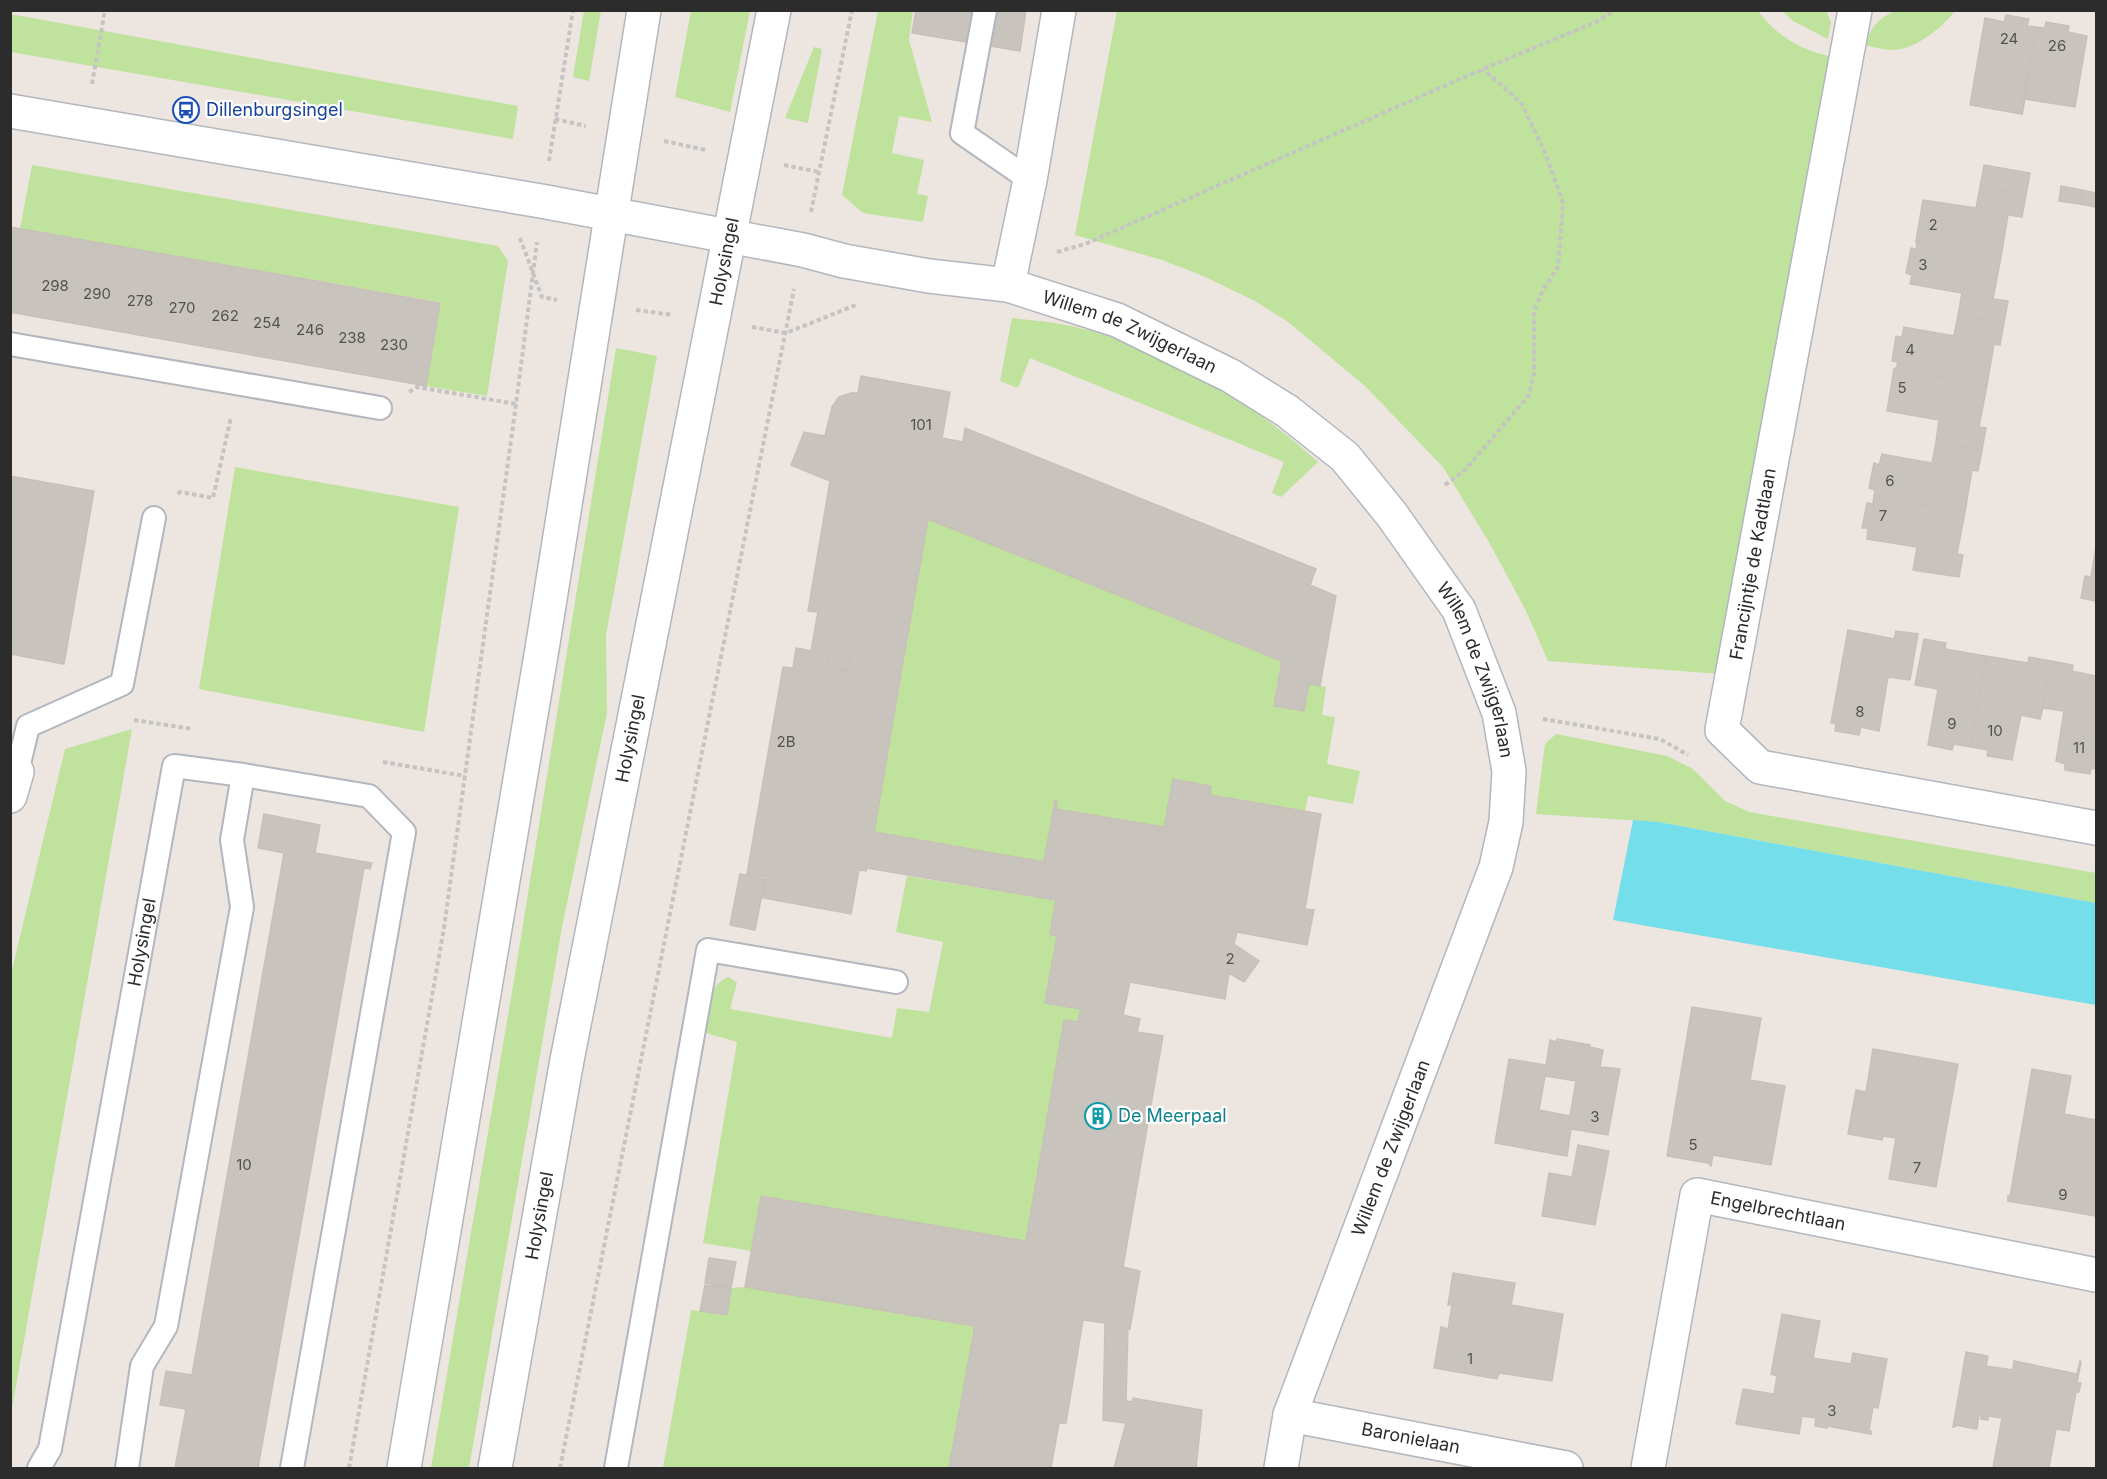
<svg xmlns="http://www.w3.org/2000/svg" width="2107" height="1479" font-family="Inter,sans-serif">
  <rect width="100%" height="100%" fill="#ede5df"/>
  <path fill="#bfe29d" d="M584 11H601L589 81 573 77Z
    M691 11H750L730 112 675 97Z
    M878 11H913L909 40 932 122 899 116 892 153 924 160 917 194 928 196 923 222 863 213 842 195Z
    M1117 11H1758C1776 35 1800 50 1829 56L1720 674 1548 661 1526 611 1489 542 1443 467 1365 386 1287 321 1255 301 1203 276 1162 260 1075 235Z
    M1782 11H1826L1831 22 1828 39 1793 21Z
    M1896 11V10L1955 11C1943 27 1915 50 1893 50 1884 50 1874 47 1865 45 1871 27 1878 18 1896 11Z
    M10 14 518 106 513 139 11 52Z
    M814 47 822 49 808 123 785 118Z
    M32 165 498 246 508 261 487 396 426 386 440 302 20 229Z
    M1012 318C1031 320 1052 322 1071 326 1159 344 1252 402 1318 462L1281 497 1272 493 1284 462 1030 358 1018 388 1000 381Z
    M616 348 657 356 606 635 607 713 562 927 469 1468H431L515 974Z
    M235 467 459 507 424 732 199 689Z
    M928 519 1282 661 1274 706 1304 711 1309 684 1326 687 1322 715 1335 717 1327 764 1360 771 1353 804 1308 796 1305 811 1210 795 1211 786 1173 779 1164 827 1056 809 1057 801 1055 800 1044 862 874 832Z
    M132 729 11 1414V974L65 749Z
    M1556 734 1667 756 1693 769 1725 801 1749 812 2096 873V903L1659 822 1536 814 1545 744Z
    M907 876 1056 900 1050 934 1057 936 1045 1003 1081 1009 1078 1022 1064 1020 1026 1241 762 1196 751 1251 703 1243 737 1042 706 1033C709 1011 706 985 729 977L737 983 730 1009 892 1038 897 1008 929 1012 943 942 896 932Z
    M745 1287 975 1326 949 1468H663L691 1310 726 1315 731 1288Z"/>
  <path fill="#75deeb" d="M1633 820 1659 822 2096 903V1005L1613 920Z"/>
  <path fill="#c9c3bd" stroke="#c8c0b8" stroke-width="1.5" fill-rule="evenodd" d="M916 10H1026L1020 51 912 33Z
    M2006 15 2029 19 2027 26 2036 27 2021 114 1970 105 1985 18 2004 22Z
    M2046 22 2069 26 2068 32 2087 36 2075 107 2025 99 2022 115 2036 27 2045 28Z
    M1984 165 2030 173 2026 195 1980 187Z
    M2061 186 2082 190 2079 204 2059 201Z
    M1980 187 2026 195 2022 217 2008 215 2001 257 1916 241 1923 200 1976 208Z
    M2082 190 2096 193V207L2079 204Z
    M10 227 440 303 426 386 10 312Z
    M1916 241 2001 257 1993 299 2008 301 2004 323 1958 315 1962 293 1910 284 1912 275 1906 273 1911 248 1917 249Z
    M1958 315 2004 323 2000 345 1994 344 1987 385 1894 369 1896 368 1898 362 1892 361 1896 336 1902 337 1904 327 1954 336Z
    M1894 369 1987 385 1979 427 1986 428 1982 450 1936 442 1939 420 1887 411Z
    M861 376 950 392 942 438 963 442 965 428 1316 569 1310 585 1336 596 1320 686 1309 684 1304 711 1274 706 1282 661 928 519 903 662 851 653 847 672 827 669 829 654 811 651 818 612 808 611 830 481 791 465 804 432 825 436 832 407 839 397 851 393H858Z
    M1936 442 1982 450 1978 471 1972 470 1965 512 1874 496 1875 490 1869 488 1874 463 1879 465 1882 454 1932 463Z
    M10 476 94 491 64 664 10 654Z
    M1874 496 1965 512 1957 554 1963 555 1959 577 1913 570 1917 547 1867 539 1868 528H1862L1867 503 1873 504Z
    M2096 546V601L2081 598 2085 576 2091 577Z
    M1848 630 1894 639 1896 631 1918 634 1910 680 1888 677 1879 731 1861 727 1859 735 1835 731 1836 723H1831Z
    M1924 639 1946 643 1945 649 1986 656 1971 747 1954 744 1952 750 1928 745 1938 689 1915 685Z
    M796 648 829 654 827 669 847 672 851 653 903 662 874 832 1044 862 1055 800 1057 801 1056 809 1164 827 1173 779 1211 786 1210 795 1321 814 1305 909 1314 910 1307 945 1237 932 1234 944 1259 961 1244 982 1229 973 1225 999 1130 982 1123 1015 1140 1019 1137 1032 1163 1036 1123 1267 1140 1271 1130 1329 1128 1328 1126 1401 1132 1402 1133 1398 1202 1410 1196 1468H1114L1126 1423 1103 1420 1105 1323 1083 1320 1066 1423H1059L1051 1468H949L975 1326 745 1287 761 1196 1026 1241 1064 1020 1078 1022 1081 1009 1045 1003 1057 936 1050 934 1056 900 867 868 866 871 859 870 851 914 763 898 766 877 747 874 783 667 793 668Z
    M1986 656 2028 663 2029 657 2051 661 2040 719 2021 715 2012 760 1987 756 1988 750 1971 747Z
    M2051 661 2073 665 2072 671 2096 676V769L2091 768 2090 774 2065 770V764L2056 761 2064 711 2043 708 2040 719Z
    M264 814 320 825 315 853 372 863 370 869 364 868 258 1468H175L186 1409 160 1405 166 1371 192 1375 284 853 258 848Z
    M740 874 765 879 755 930 730 925Z
    M1692 1007 1761 1018 1750 1080 1785 1086 1771 1165 1713 1155 1711 1166 1708 1163 1667 1156Z
    M1557 1039 1590 1045V1047L1603 1050 1600 1067 1620 1069 1608 1135 1571 1129 1567 1156 1495 1143 1509 1059 1546 1065 1550 1040 1556 1042ZM1545 1076 1576 1081 1570 1116 1539 1110Z
    M1873 1049 1958 1064 1936 1187 1889 1179 1896 1138 1883 1136 1882 1140 1848 1134 1856 1090 1866 1092Z
    M2032 1069 2071 1076 2064 1114 2096 1120V1216L2008 1201V1196L2010 1197Z
    M1578 1145 1609 1151 1595 1225 1542 1216 1549 1173 1572 1177Z
    M709 1258 736 1262 731 1288 705 1283Z
    M1453 1273 1515 1283 1511 1305 1563 1314 1552 1381 1499 1373 1497 1379 1434 1368 1441 1327 1448 1329 1452 1305H1448Z
    M705 1285 731 1289 727 1315 700 1311Z
    M1782 1314 1820 1321 1813 1358 1851 1364 1853 1353 1887 1359 1878 1408 1873 1407 1869 1430 1871 1431V1434L1827 1426V1428L1815 1426 1816 1418 1802 1416 1799 1434 1736 1424 1743 1389 1774 1394 1777 1376 1771 1374Z
    M1966 1352 1988 1356 1986 1366 2013 1370 2014 1361 2077 1374 2080 1361 2081 1362 2077 1383H2081L2079 1392H2076L2069 1431 2056 1429 2049 1468H1993L2002 1418 1988 1416V1420L1981 1419V1415L1979 1414 1977 1429 1955 1425V1427H1953Z"/>
  <g fill="none" stroke-linecap="round" stroke-linejoin="round">
    <defs>
      <g id="service">
        <path d="M985 10 962 133 1030 180"/>
        <path d="M10 344 380 408"/>
        <path d="M17 772 28 726 122 684 154 518"/>
        <path id="s1" d="M39 1468 50 1449 174 766 243 775 369 796 404 832 292 1468"/>
        <path d="M127 1468 142 1366 166 1326 242 907 232 840 243 775"/>
        <path d="M616 1468 708 950 896 982"/>
      </g>
      <g id="minor">
        <path d="M1855 10 1722 730 1760 767 2096 828"/>
        <path id="s2" d="M10 111 541 201 803 250 844 261 929 276 1008 285 1117 320 1231 376 1287 411 1345 457 1392 515 1459 610 1499 713 1509 771 1506 822 1496 867 1290 1415 1281 1468"/>
        <path d="M1008 285 1030 180 1059 10"/>
        <path d="M10 767 17 772 10 796"/>
        <path id="s3" d="M1290 1415 1566 1468"/>
        <path id="s4" d="M1648 1468 1697 1195 2096 1275"/>
      </g>
      <g id="tertiary">
        <path d="M404 1468 542 649 644 10"/>
        <path id="s5" d="M495 1468 567 1060 774 10"/>
      </g>
    </defs>
    <use href="#service" stroke="#b2b6bf" stroke-width="26"/>
    <use href="#minor" stroke="#b2b6bf" stroke-width="36"/>
    <use href="#tertiary" stroke="#b2b6bf" stroke-width="36"/>
    <path stroke="#c4c4c4" stroke-width="4" stroke-dasharray="4.5 3" stroke-linecap="butt" d="M92 84 105 10
      M555 119 586 126
      M664 141 706 150
      M549 161 573 10
      M784 165 819 172
      M811 212 852 10
      M520 238 542 297 557 300
      M1057 252 1085 244 1483 69 1596 22 1615 10
      M636 310 673 315
      M752 327 786 333 856 305
      M409 392 417 387 516 404
      M1445 485 1465 470 1529 395 1534 373V311L1543 290 1558 267 1563 203 1546 155 1522 104 1483 69
      M178 494 180 492 213 498 231 417
      M1543 719 1660 739 1688 755
      M134 720 192 729
      M383 762 465 776
      M349 1468 444 928 516 404 537 242
      M560 1468 794 289"/>
    <use href="#service" stroke="#fff" stroke-width="22"/>
    <use href="#minor" stroke="#fff" stroke-width="33"/>
    <use href="#tertiary" stroke="#fff" stroke-width="33"/>
  </g>
  <defs>
    <symbol id="bus-ring" viewBox="-11 -11 22 22"><circle r="9.5" fill="#fff" stroke="#1a4fb4" stroke-width="1.5"/><path d="M-5-6H5V4H4V6H2V4H-2V6H-4V4H-5ZM-3.5-4V0h7V-4ZM-3.5 1.2v1.5H-2V1.2ZM2 1.2v1.5H3.5V1.2Z" fill="#1a4fb4"/></symbol>
    <symbol id="building-ring" viewBox="-11 -11 22 22"><circle r="9.5" fill="#fff" stroke="#0f9aa8" stroke-width="1.5"/><path d="M-4-6H4V6H1V3H-1V6H-4ZM-2.5-4.3h1.7v1.8h-1.7ZM.8-4.3h1.7v1.8H.8ZM-2.5-1h1.7V.8h-1.7ZM.8-1h1.7V.8H.8Z" fill="#0f9aa8"/></symbol>
  </defs>
  <g fill-rule="evenodd">
    <use href="#bus-ring" x="171" y="95" width="30" height="30"/>
    <use href="#building-ring" x="1083" y="1101" width="30" height="30"/>
  </g>
  <g text-anchor="middle" stroke-width="4.5" stroke-linejoin="round" paint-order="stroke">
    <g font-size="15" fill="#535250">
      <text x="2009" y="44">24</text>
      <text x="2057" y="51">26</text>
      <text x="1933" y="230">2</text>
      <text x="1923" y="270">3</text>
      <text x="55" y="291">298</text>
      <text x="97" y="299">290</text>
      <text x="140" y="306">278</text>
      <text x="182" y="313">270</text>
      <text x="225" y="321">262</text>
      <text x="267" y="328">254</text>
      <text x="310" y="335">246</text>
      <text x="352" y="343">238</text>
      <text x="394" y="350">230</text>
      <text x="1910" y="355">4</text>
      <text x="1902" y="393">5</text>
      <text x="921" y="430">101</text>
      <text x="1890" y="486">6</text>
      <text x="1883" y="521">7</text>
      <text x="1860" y="717">8</text>
      <text x="1952" y="729">9</text>
      <text x="1995" y="736">10</text>
      <text x="786" y="747">2B</text>
      <text x="2079" y="753">11</text>
      <text x="1230" y="964">2</text>
      <text x="1595" y="1122">3</text>
      <text x="1693" y="1150">5</text>
      <text x="244" y="1170">10</text>
      <text x="1917" y="1173">7</text>
      <text x="2063" y="1200">9</text>
      <text x="1470" y="1364">1</text>
      <text x="1832" y="1416">3</text>
    </g>
    <g font-size="18" fill="#164399" stroke="#fff" text-anchor="start">
      <text x="206" y="116">Dillenburgsingel</text>
    </g>
    <g font-size="18" fill="#2c2c2c" stroke="#fff">
      <text dy="6" stroke="none"><textPath href="#s5" startOffset="1228">Holysingel</textPath></text>
      <text dy="6" stroke="none"><textPath href="#s2" startOffset="1144">Willem de Zwijgerlaan</textPath></text>
      <text transform="translate(1753 564) rotate(-80)" y="6">Francijntje de Kadtlaan</text>
      <text dy="6" stroke="none"><textPath href="#s2" startOffset="1648">Willem de Zwijgerlaan</textPath></text>
      <text dy="6" stroke="none"><textPath href="#s5" startOffset="742">Holysingel</textPath></text>
      <text dy="6" stroke="none"><textPath href="#s1" startOffset="537">Holysingel</textPath></text>
      <text transform="translate(1391 1148) rotate(-69)" y="6">Willem de Zwijgerlaan</text>
      <text dy="6" stroke="none"><textPath href="#s4" startOffset="360">Engelbrechtlaan</textPath></text>
      <text dy="6" stroke="none"><textPath href="#s5" startOffset="256">Holysingel</textPath></text>
      <text dy="6" stroke="none"><textPath href="#s3" startOffset="123">Baronielaan</textPath></text>
    </g>
    <g font-size="18" fill="#0d838f" stroke="#fff" text-anchor="start">
      <text x="1118" y="1122">De Meerpaal</text>
    </g>
  </g>
  <rect width="2107" height="1479" fill="none" stroke="#2c2c2c" stroke-width="24"/>
</svg>
